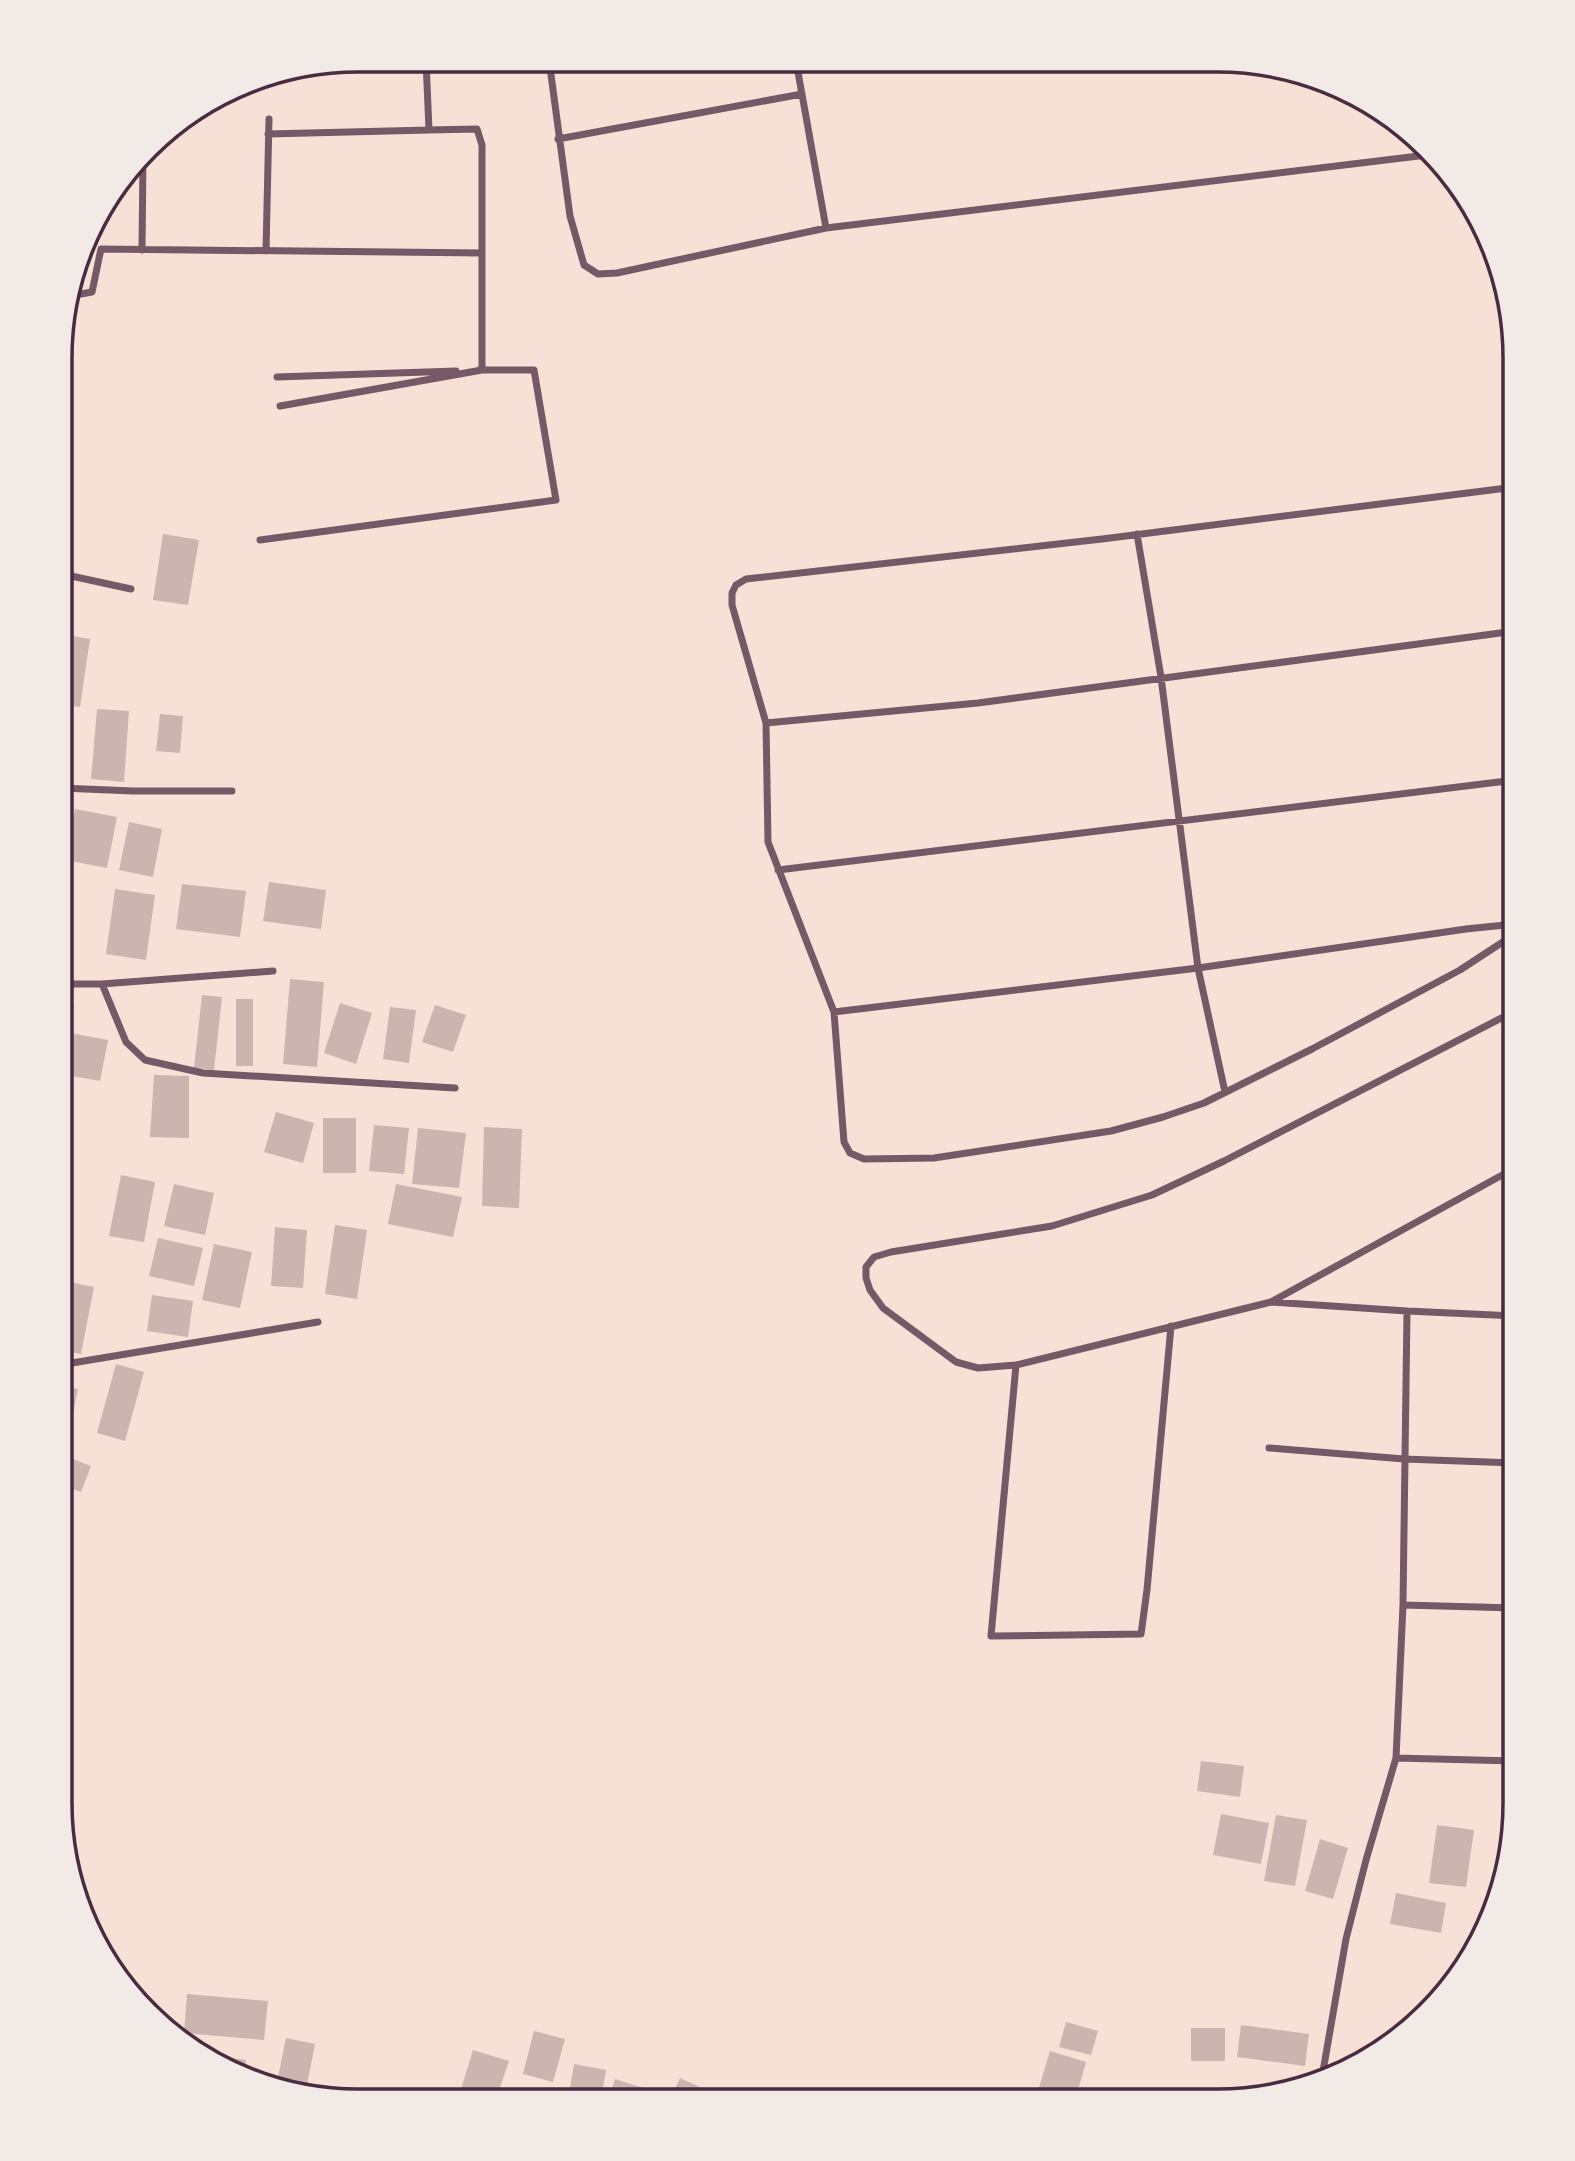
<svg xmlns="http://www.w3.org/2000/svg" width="1575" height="2161" font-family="'Sofia Sans Condensed',sans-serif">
  <rect width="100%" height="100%" fill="#f7e1d7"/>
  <path fill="#ccb4b1" d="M163 534 199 540 188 605 153 600Z
    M62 634 90 639 80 707 61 704Z
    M97 709 129 711 124 782 91 779Z
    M160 714 183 716 180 753 156 751Z
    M75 809 117 817 107 868 65 860Z
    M129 822 162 829 153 877 119 870Z
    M269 882 326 890 321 929 263 921Z
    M182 884 246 891 240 937 176 929Z
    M115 889 155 895 146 960 106 954Z
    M290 979 324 982 317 1067 283 1064Z
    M202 995 222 997 214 1070 194 1068Z
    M236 999H253V1066H236Z
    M61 1003 74 1005 70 1033 108 1040 100 1081 61 1074V1054L65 1032H61Z
    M340 1003 372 1013 356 1064 324 1053Z
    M435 1005 466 1015 453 1052 422 1042Z
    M390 1007 416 1010 409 1063 383 1059Z
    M154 1075 189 1076V1138L150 1137Z
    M276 1112 314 1123 303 1163 264 1152Z
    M323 1118H356V1173H323Z
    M374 1125 409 1128 404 1174 369 1171Z
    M484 1127 522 1129 519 1208 482 1206Z
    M418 1128 466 1133 459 1188 412 1184Z
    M121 1175 155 1182 144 1242 109 1236Z
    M174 1184 214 1193 205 1235 164 1226Z
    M396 1184 462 1197 453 1237 388 1224Z
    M335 1225 367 1230 357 1299 325 1294Z
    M275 1227 307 1230 303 1288 271 1286Z
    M158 1238 203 1248 194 1286 149 1276Z
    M214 1244 252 1252 240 1308 202 1300Z
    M60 1280 94 1287 81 1354 60 1350Z
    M152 1295 193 1301 188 1337 147 1331Z
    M116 1364 144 1372 125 1441 97 1433Z
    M60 1386 78 1389 67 1445 60 1443Z
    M60 1454 91 1466 81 1492 60 1484Z
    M1201 1761 1244 1766 1240 1797 1197 1791Z
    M1221 1814 1269 1823 1261 1864 1213 1855Z
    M1276 1815 1307 1820 1295 1886 1264 1881Z
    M1437 1825 1474 1830 1466 1887 1429 1883Z
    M1320 1839 1348 1848 1333 1899 1305 1891Z
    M1396 1893 1446 1903 1441 1933 1390 1924Z
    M187 1994 268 2001 264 2040 184 2033Z
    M1066 2022 1098 2031 1091 2055 1059 2047Z
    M1241 2025 1309 2034 1305 2066 1237 2057Z
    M1191 2028H1225V2061H1191Z
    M534 2031 565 2039 553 2082 523 2074Z
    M286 2038 315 2044 305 2095 276 2087Z
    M473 2050 509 2061 496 2099H458Z
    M1050 2051 1086 2062 1075 2101H1035Z
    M201 2054 246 2060 244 2079Z
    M574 2064 606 2070 601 2100H568Z
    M680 2078 722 2097 720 2100H670Z
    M615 2079 662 2094 661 2100H608Z"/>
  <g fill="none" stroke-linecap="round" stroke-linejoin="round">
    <path stroke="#755966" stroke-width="7" d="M426 60 429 130 477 129 482 145V370H479
      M549 60 570 216 584 265 598 274 617 273 826 228 1427 155
      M796 61 826 228
      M268 134 429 130
      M558 139 802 94
      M142 250 143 156
      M266 251 269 119
      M70 296 92 292 101 249 482 253
      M277 377 456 371
      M1137 534 1161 677 1198 968 1225 1092
      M260 540 556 500 534 370H482L280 406
      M62 574 131 589
      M766 723 978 703 1515 631
      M61 788 133 791H232
      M778 870 1515 780
      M1515 934 1460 970 1312 1049 1204 1103 1163 1117 1111 1131 934 1158 864 1159 850 1153 844 1142 834 1012 768 842 766 723 732 605V593L736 585 746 579 1102 539 1515 487
      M61 984H102L126 1042 145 1060 203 1073 455 1088
      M102 984 273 971
      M834 1012 1198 968 1466 929 1515 924
      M1515 1168 1271 1302 1016 1365 978 1368 956 1362 883 1308 870 1290 866 1278V1267L874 1257 891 1252 1052 1226 1152 1195 1224 1161 1515 1011
      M1271 1302 1407 1311 1403 1605 1396 1758 1515 1761
      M1407 1311 1515 1316
      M60 1365 318 1322
      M1016 1365 991 1636 1141 1634 1147 1590 1171 1326
      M1269 1448 1404 1459 1515 1463
      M1403 1605 1515 1608
      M1494 1895 1500 1897
      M1322 2077 1346 1939 1366 1860 1396 1758"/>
  </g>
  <path d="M0 0H1575V2161H0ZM358 72H1217A286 286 0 0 1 1503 358V1803A286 286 0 0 1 1217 2089H358A286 286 0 0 1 72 1803V358A286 286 0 0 1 358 72Z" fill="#f1eae7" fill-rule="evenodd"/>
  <path fill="none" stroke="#4a2c40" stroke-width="3.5" d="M358 72H1217A286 286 0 0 1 1503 358V1803A286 286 0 0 1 1217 2089H358A286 286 0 0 1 72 1803V358A286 286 0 0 1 358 72Z"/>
</svg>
